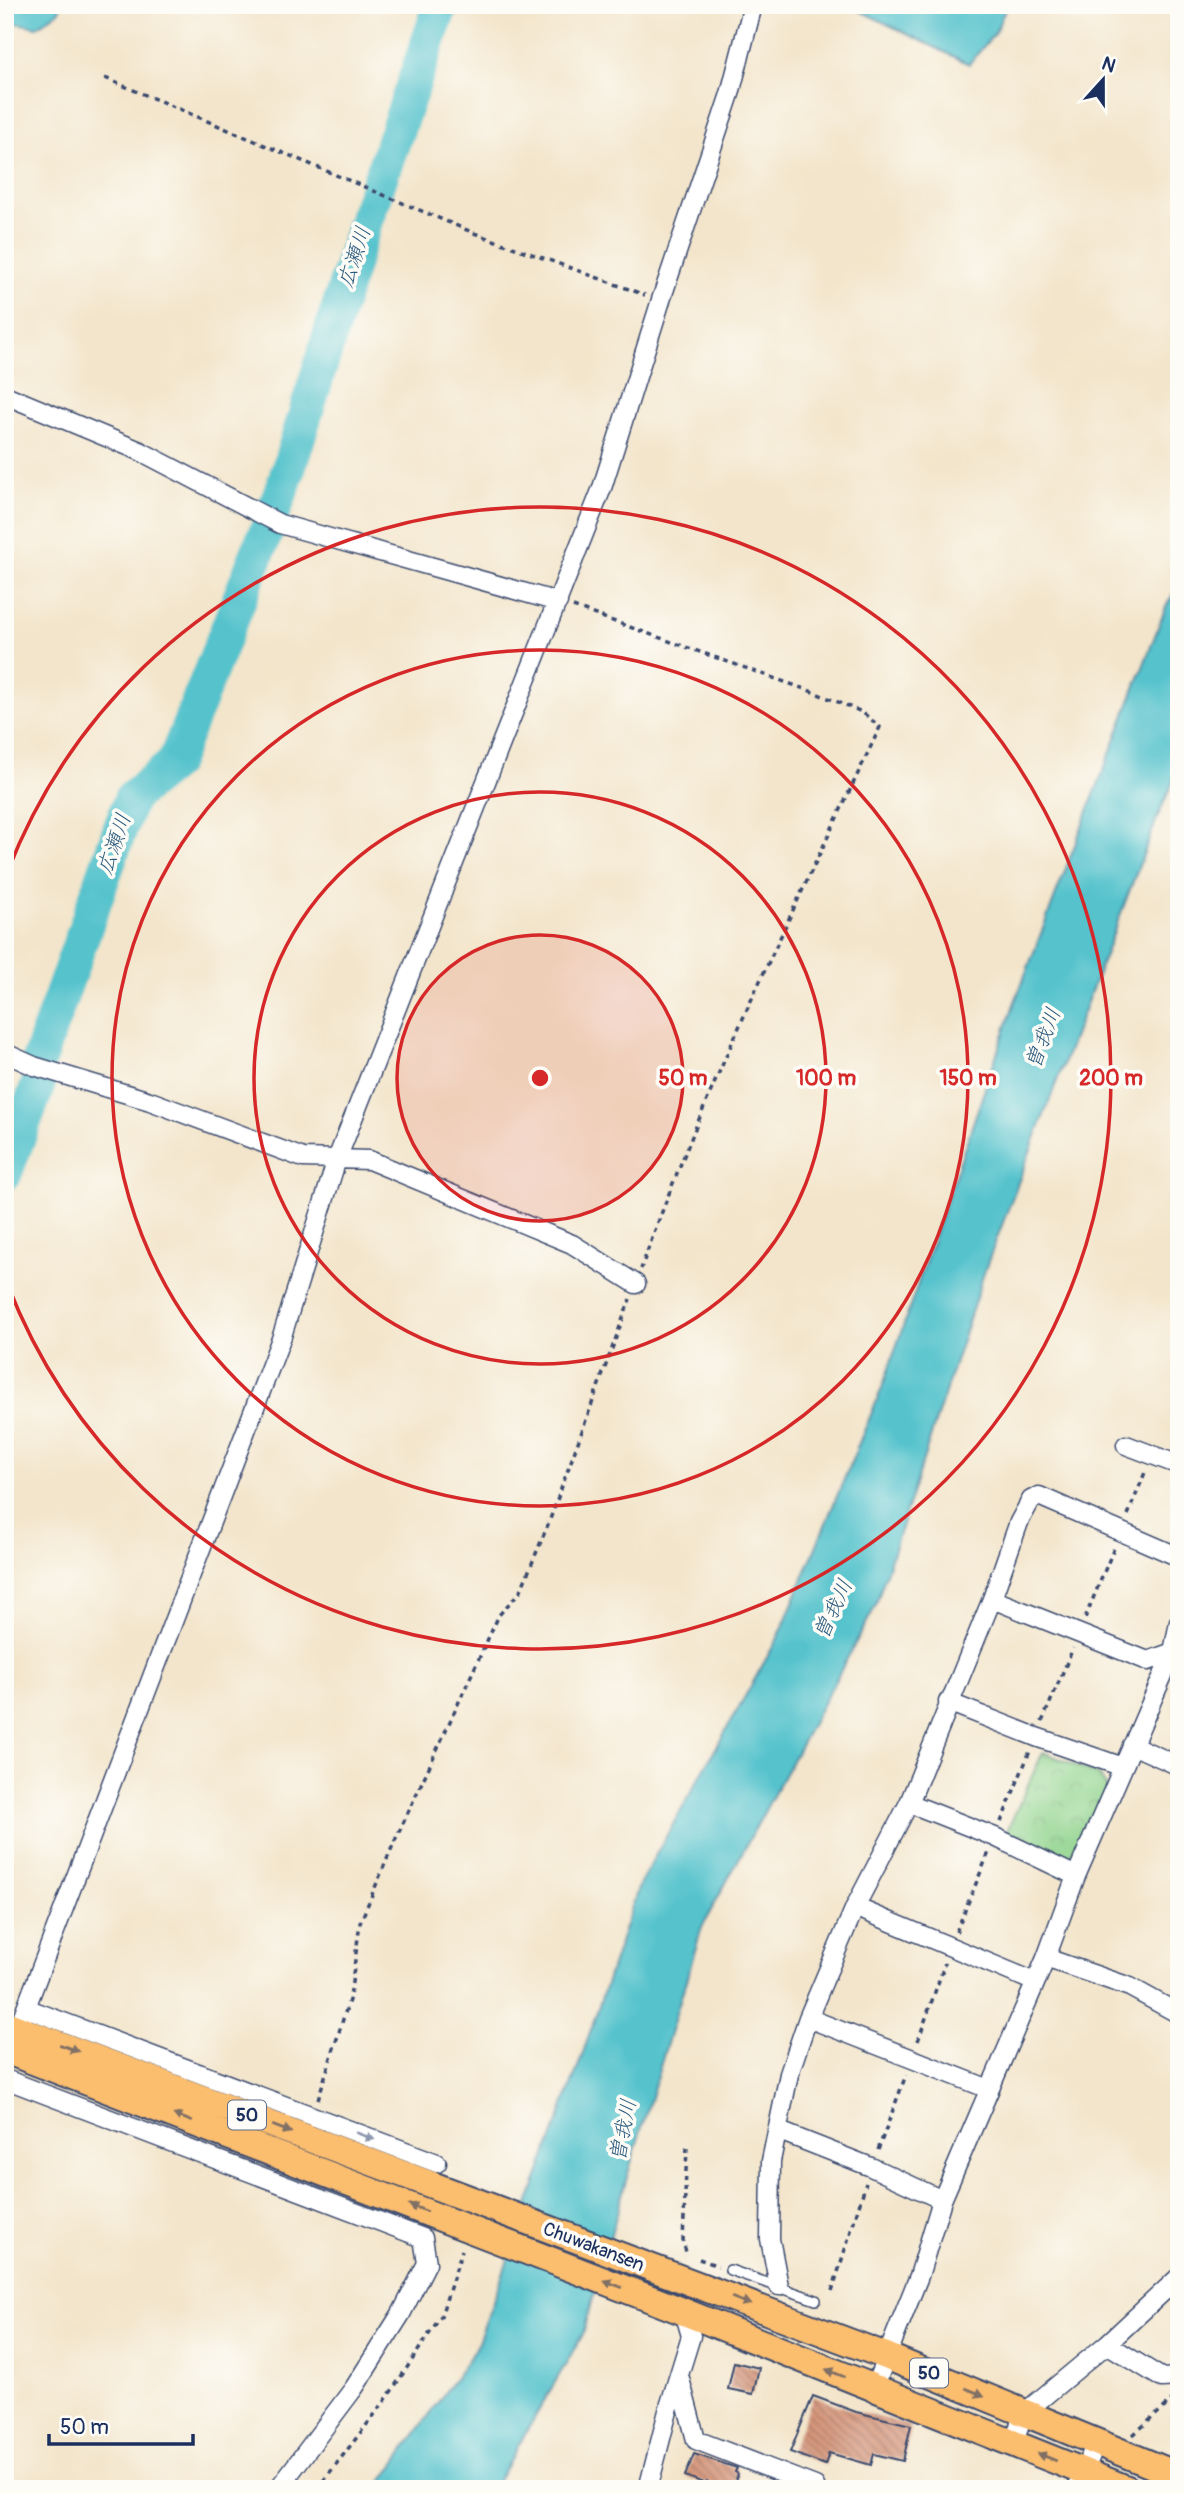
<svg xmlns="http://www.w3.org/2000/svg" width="1184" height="2494" font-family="Pangolin,'Klee One',sans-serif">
  <defs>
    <pattern id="park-crowns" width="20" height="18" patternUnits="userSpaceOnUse" patternTransform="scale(1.75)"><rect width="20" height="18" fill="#8fd38c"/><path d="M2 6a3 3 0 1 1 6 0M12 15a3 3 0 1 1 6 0" fill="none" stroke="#7bb57b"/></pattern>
    <pattern id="building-back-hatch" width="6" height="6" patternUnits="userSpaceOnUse" patternTransform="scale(1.75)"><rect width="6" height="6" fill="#d49479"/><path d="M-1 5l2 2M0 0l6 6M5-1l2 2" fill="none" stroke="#ab7966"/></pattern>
  </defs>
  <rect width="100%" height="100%" fill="#fdfcf7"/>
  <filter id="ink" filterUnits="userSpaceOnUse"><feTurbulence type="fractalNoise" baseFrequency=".0143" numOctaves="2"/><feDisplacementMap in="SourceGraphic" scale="14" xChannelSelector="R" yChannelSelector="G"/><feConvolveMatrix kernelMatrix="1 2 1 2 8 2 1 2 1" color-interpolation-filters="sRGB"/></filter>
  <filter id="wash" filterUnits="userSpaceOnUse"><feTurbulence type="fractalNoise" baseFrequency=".00686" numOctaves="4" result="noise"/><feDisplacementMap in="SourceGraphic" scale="28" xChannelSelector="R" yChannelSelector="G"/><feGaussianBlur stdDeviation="1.57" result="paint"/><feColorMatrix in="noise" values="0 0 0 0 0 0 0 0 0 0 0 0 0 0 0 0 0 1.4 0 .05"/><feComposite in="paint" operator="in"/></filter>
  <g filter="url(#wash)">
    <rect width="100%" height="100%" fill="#f3e5cb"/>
    <path fill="url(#park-crowns)" stroke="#558175" stroke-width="2" d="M1043 1752 1097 1774 1109 1790 1079 1861 1006 1833Z"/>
    <path fill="#55c2cc" stroke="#387895" stroke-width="2" d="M5 5H62L58 12 37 27 5 21Z
      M848 5H1007L995 33 969 64Z
      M1179 583V768L1158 816 986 1267 875 1607 702 1927 629 2170 583 2334 493 2489H377L476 2348 583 2053 640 1883 779 1636 882 1388 1014 1004 1166 607Z"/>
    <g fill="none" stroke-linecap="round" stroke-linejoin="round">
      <path stroke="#55c2cc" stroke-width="35" d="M274 510 285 480 365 222 441 5
        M39 1059 131 798 174 763 266 532
        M5 1173 38 1085"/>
    </g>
    <g id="blocks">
      <path fill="url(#building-back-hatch)" d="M734 2362 759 2368 753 2394 728 2389Z
        M813 2396 856 2412 911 2425 903 2461 874 2454 871 2465 829 2453 825 2465 790 2452Z
        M694 2454 737 2468 735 2472 738 2474 732 2489H724L707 2482 706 2484 685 2476Z"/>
    </g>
  </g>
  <g filter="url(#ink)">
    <use href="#blocks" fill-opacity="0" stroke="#3b4a6e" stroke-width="2"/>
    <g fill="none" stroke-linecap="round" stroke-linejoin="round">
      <defs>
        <path id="lane" d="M730 2270 816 2300"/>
        <path id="street" d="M5 395 140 451 280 524 558 602
          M5 1053 34 1066 150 1101 303 1158 369 1160 572 1244 636 1284
          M1126 1445 1179 1465
          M992 1599 1148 1661 1173 1652 1179 1654
          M948 1702 1036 1737 1123 1767
          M1132 1745 1179 1766
          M909 1803 995 1837 1076 1876
          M855 1907 1035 1982
          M1046 1958 1130 1987 1179 2014
          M26 2008 437 2163
          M808 2018 989 2089
          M14 2039 282 1336 337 1159 602 488 661 300 730 94 753 5
          M5 2079 423 2238 427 2263 401 2314 354 2388 278 2489
          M777 2130 871 2167 942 2200
          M779 2286 770 2239 771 2161 789 2074 808 2018 855 1907 909 1803 992 1599 1019 1522 1031 1500 1039 1496 1179 1557
          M1107 2344 1162 2378 1179 2377
          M679 2375 696 2440 815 2486 816 2489
          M874 2388 919 2276 942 2200 1046 1958 1076 1876 1173 1652 1179 1622
          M1013 2443 1024 2413 1107 2344 1179 2277
          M648 2489 669 2407 691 2336 684 2312
          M1077 2489 1096 2443"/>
        <path id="primary" d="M5 2024 886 2356 1179 2476
          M5 2050 677 2309 1127 2489"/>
      </defs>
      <use href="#lane" stroke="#3b4a6e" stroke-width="12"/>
      <use href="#street" stroke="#3b4a6e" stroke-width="21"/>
      <use href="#primary" stroke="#3b4a6e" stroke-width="30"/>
      <path stroke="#3b4a6e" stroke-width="3.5" stroke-dasharray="5 5" stroke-linecap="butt" d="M105 78 474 233 645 295
        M573 607 816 693 862 712 880 727C796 905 707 1082 641 1269
        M1128 1515 1146 1470
        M1085 1618 1114 1548
        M1042 1722 1073 1648
        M1001 1822 1030 1751
        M956 1932 989 1852
        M918 2041 945 1963
        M318 2099 350 1997 360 1923 393 1845 499 1615 521 1590 549 1522 630 1299
        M687 2147 683 2241 687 2256
        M878 2150 906 2075
        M699 2259 718 2266
        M832 2291 866 2183
        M1133 2435 1177 2396
        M317 2489 385 2401 441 2316 462 2250"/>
      <use href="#lane" stroke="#fff" stroke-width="9"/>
      <use href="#street" stroke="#fff" stroke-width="18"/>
      <use href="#primary" stroke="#fbbd6e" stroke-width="26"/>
    </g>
    <defs><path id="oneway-solid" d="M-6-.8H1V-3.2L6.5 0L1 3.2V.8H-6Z" transform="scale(1.75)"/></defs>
    <g fill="#806f65">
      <use href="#oneway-solid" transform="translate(69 2048) rotate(21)"/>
      <use href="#oneway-solid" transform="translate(183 2118) rotate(-159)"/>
      <use href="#oneway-solid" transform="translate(282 2129) rotate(21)"/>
      <use href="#oneway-solid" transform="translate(418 2208) rotate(-159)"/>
      <use href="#oneway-solid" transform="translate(613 2284) rotate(-159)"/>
      <use href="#oneway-solid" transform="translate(741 2301) rotate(21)"/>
      <use href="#oneway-solid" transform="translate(835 2373) rotate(-158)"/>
      <use href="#oneway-solid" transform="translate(975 2392) rotate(22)"/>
      <use href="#oneway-solid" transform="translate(1047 2457) rotate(-158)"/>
    </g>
    <use fill="#8d97ae" href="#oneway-solid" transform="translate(365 2136) rotate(21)"/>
  </g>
  <circle cx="540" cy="1078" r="143" fill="#d62828" fill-opacity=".12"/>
  <g fill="none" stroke="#d62828" stroke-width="3.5">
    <circle cx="540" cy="1078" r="143"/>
    <circle cx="540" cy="1078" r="286"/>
    <circle cx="540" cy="1078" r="428"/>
    <path d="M7 873A571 571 0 1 1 7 1283"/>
  </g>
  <g text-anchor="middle" stroke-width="7" stroke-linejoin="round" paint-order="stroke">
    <g fill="#fdfcf7" stroke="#5f6c8c" stroke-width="2">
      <rect x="228" y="2100.5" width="38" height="29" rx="5"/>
      <rect x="910" y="2358.5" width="38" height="29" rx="5"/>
    </g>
    <g font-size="18" font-weight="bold" fill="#1b2f5e">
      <text x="247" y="2121">50</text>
      <text x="929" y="2379">50</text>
    </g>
    <g font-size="19" fill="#1b2f5e" stroke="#fdfcf7">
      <text transform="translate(594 2246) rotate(21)" y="7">Chuwakansen</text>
    </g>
    <g font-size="21" font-style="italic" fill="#2c5b7f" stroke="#fdfcf7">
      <text transform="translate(354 257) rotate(-72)" y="7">広瀬川</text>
      <text transform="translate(114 844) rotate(-71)" y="7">広瀬川</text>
      <text transform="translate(1043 1038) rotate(-69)" y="7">曽我川</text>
      <text transform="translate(833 1609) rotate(-65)" y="7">曽我川</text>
      <text transform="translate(623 2130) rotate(-79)" y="7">曽我川</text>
    </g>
  </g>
  <circle cx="540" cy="1078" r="10" fill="#d62828" stroke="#fdfcf7" stroke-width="3.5"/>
  <g font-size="21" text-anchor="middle" font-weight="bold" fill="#d62828" stroke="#fdfcf7" stroke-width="7" stroke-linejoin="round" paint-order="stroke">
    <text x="683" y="1085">50 m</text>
    <text x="826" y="1085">100 m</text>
    <text x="968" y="1085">150 m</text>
    <text x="1111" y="1085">200 m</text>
  </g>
  <rect width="1184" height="2494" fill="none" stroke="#fdfcf7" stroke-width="28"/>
  <g transform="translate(1103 80) rotate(21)" stroke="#fdfcf7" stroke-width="5" paint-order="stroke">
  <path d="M0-5L12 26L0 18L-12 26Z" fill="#1b2f5e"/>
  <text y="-10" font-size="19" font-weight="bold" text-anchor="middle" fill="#1b2f5e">N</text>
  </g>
  <path d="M49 2434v10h144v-10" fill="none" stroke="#1b2f5e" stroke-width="3.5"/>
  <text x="60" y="2434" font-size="21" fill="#1b2f5e" stroke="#fdfcf7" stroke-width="5" paint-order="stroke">50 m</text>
</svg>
